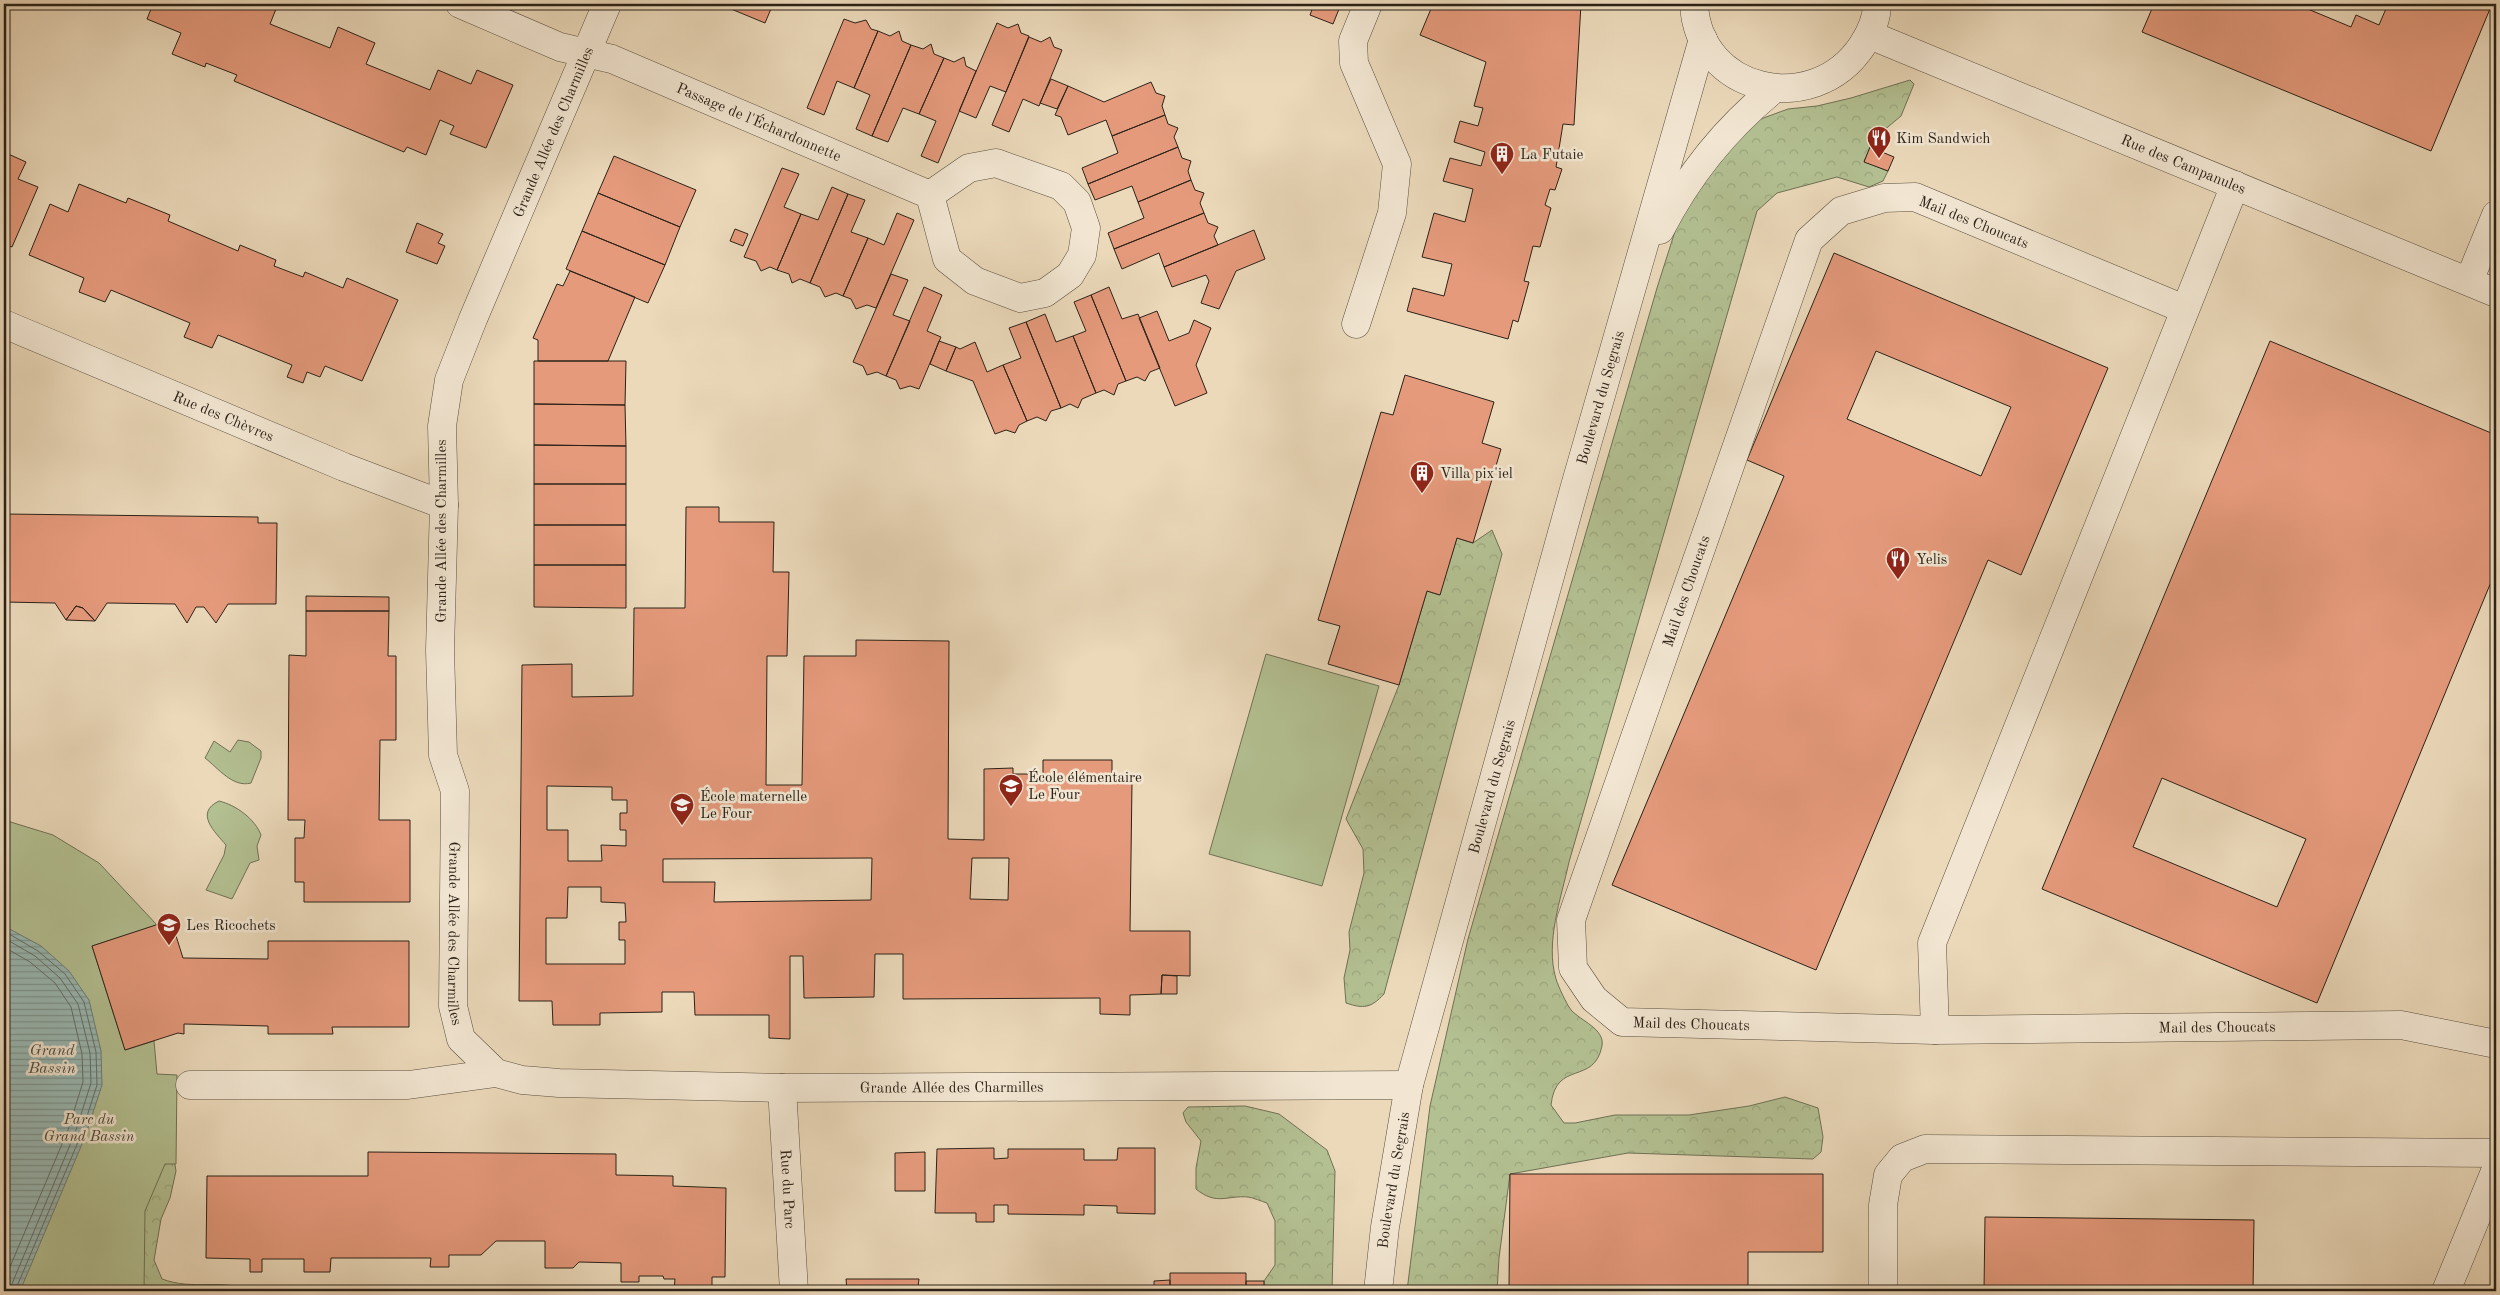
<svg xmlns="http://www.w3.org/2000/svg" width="2500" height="1295" font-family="'Old Standard TT',serif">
  <defs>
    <pattern id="forest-crowns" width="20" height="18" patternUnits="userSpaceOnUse" patternTransform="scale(1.25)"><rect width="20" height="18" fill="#b3c092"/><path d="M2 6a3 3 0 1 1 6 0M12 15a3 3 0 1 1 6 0" fill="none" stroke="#9aa57d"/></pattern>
    <pattern id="water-rules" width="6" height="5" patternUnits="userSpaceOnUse" patternTransform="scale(1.25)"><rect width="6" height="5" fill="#99b9b5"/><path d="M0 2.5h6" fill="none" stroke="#7d9692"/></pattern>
  </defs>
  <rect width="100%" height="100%" fill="#ebd9ba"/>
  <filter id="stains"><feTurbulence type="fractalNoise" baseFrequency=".004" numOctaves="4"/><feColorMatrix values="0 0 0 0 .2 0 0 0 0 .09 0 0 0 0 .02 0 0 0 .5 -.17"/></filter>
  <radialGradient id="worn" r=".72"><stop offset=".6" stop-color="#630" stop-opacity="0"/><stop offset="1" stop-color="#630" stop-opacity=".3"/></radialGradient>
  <path fill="url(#forest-crowns)" stroke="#6f7155" d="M1910 80 1914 84 1901 116 1877 136 1864 161 1888 171 1883 181 1869 187 1837 177 1777 193 1757 211 1569 862C1561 899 1545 942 1556 979 1559 988 1566 1003 1571 1010 1581 1021 1605 1029 1602 1046 1594 1086 1556 1059 1551 1105L1564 1123H1575L1615 1115H1689L1749 1106 1785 1097 1818 1108 1823 1137 1821 1152 1813 1159 1628 1153 1510 1174 1499 1258 1497 1291H1407L1430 1106 1468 939 1657 288 1677 225 1697 189 1715 169 1743 131 1758 120 1788 109 1817 106 1851 98Z
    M1492 530 1502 554 1384 994C1371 1008 1364 1009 1346 1003L1344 978 1350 950 1349 932 1364 873 1363 849 1346 819 1399 685 1427 591 1439 595 1457 538 1473 543Z
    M1245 1106 1279 1114 1327 1150 1335 1171 1332 1291H1264V1281L1275 1265V1221L1267 1203C1261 1201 1254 1198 1248 1197 1227 1195 1217 1206 1196 1189V1168L1201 1141 1186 1122 1183 1113 1188 1107Z
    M169 1128 176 1171 170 1198 161 1219 154 1260 162 1279C194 1291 222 1278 254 1291H126L71 1220Z"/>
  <path fill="#b3c092" stroke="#6f7155" d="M1266 654 1379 686 1322 886 1209 854Z
    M238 740 249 742 261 751V758L251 783C233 788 218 768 205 758L214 741 230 752Z
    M219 801C236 805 255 819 261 835L257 846 259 860 250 863 232 899 206 890 224 855 226 845C215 832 194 813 219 801Z
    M4 820 53 835 99 863 157 925 92 946 125 1050 154 1041 157 1074 177 1075 176 1164H165L145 1211 144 1291H4Z"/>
  <path fill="url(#water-rules)" stroke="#6d7d76" d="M4 926 41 946 69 971 89 1000 101 1051 102 1085 85 1137 20 1291H4Z"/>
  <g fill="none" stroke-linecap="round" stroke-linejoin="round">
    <path stroke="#626e66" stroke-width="1" d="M4 931 38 951 65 974 84 1002 96 1052 97 1085 81 1135 15 1291
      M4 938 35 956 60 978 78 1004 90 1053 91 1083 75 1133 9 1291
      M4 947 30 962 55 983 71 1007 82 1054 83 1082 68 1130 4 1281"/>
  </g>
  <path fill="#e59a7c" stroke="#2b2218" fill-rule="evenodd" d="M137 4H278L270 24 330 48 338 27 375 43 366 64 430 90 438 70 471 84 477 70 513 85 486 148 450 134 454 126 440 120 426 155 407 147 404 152 234 81 237 75 206 63 205 67 172 54 181 33 147 19 151 9Z
    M719 4H773L765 23Z
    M1314 4H1341L1333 24 1310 15Z
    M1433 4H1581L1574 125 1563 124 1556 167 1562 169 1555 190 1550 189 1545 205 1551 208 1540 247 1533 246 1524 281 1529 282 1518 322 1513 320 1508 339 1407 311 1413 288 1444 296 1452 264 1422 257 1434 213 1465 222 1473 189 1443 181 1450 158 1481 166 1485 152 1454 142 1460 121 1478 126 1483 108 1474 106 1486 62 1420 35Z
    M2154 4H2304L2303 7 2351 27 2356 15 2379 25 2388 4H2492L2431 151 2142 32Z
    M844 19 855 23 866 20 871 29 878 31 854 88 837 81 824 115 807 108Z
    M997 23 1008 28 1018 24 1021 33 1029 36 1006 92 990 86 976 118 959 111Z
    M878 31 890 36 899 31 902 41 911 45 872 136 856 129 870 95 854 88Z
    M1029 37 1041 42 1050 37 1054 47 1062 50 1039 106 1023 99 1009 132 992 125Z
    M931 44 934 54 944 58 919 114 903 108 888 142 872 136 911 45 923 49Z
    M964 57 966 66 976 71 938 163 921 156 936 121 919 114 944 58 954 62Z
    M1051 79 1068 86 1057 109 1040 103Z
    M1151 82 1156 93 1165 96 1162 106 1165 115 1112 136 1106 120 1068 135 1061 117 1055 115 1068 86 1104 102Z
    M1165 115 1168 124 1178 128 1174 137 1178 147 1088 184 1082 168 1118 153 1112 136Z
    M4 145 7 147 6 153 26 162 18 179 38 187 12 247 4 244Z
    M1178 147 1182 158 1191 161 1188 171 1191 180 1138 202 1132 186 1095 200 1088 184Z
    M1870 147 1894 157 1888 171 1864 162Z
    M614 156 696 190 680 227 598 193Z
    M782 168 799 174 784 207 801 214 777 270 770 267 761 271 756 261 744 257Z
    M1191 180 1195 190 1204 193 1200 203 1204 213 1114 249 1108 233 1144 218 1138 202Z
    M79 184 126 203 128 198 170 215 168 221 238 251 240 245 276 260 274 266 303 277 305 272 343 288 347 278 398 300 362 381 325 366 320 377 307 372 303 383 287 377 292 365 218 335 212 348 184 337 190 323 111 290 105 302 79 292 84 278 29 255 50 204 68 212Z
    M832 187 848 194 810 283 800 279 792 283 789 274 777 270 801 214 818 220Z
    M598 193 680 227 665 265 582 231Z
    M848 194 865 200 851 232 868 238 843 296 836 293 825 297 820 287 810 283Z
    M897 213 914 220 876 308 867 305 856 309 851 299 843 296 868 238 884 245Z
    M1204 213 1208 223 1218 227 1214 236 1218 245 1164 267 1159 253 1122 269 1114 249Z
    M417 223 443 234 438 243 445 246 437 264 406 252Z
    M735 229 748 234 743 246 730 241Z
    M1254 230 1265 259 1236 271 1219 309 1201 303 1209 281 1206 275 1172 287 1164 267Z
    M582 231 665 265 648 303 566 269Z
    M1834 253 2108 368 2021 575 1988 560 1816 970 1612 885 1784 476 1747 460ZM1876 351 2011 407 1981 476 1847 419Z
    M570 271 635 297 608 361H538V340L533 338 557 284 563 286Z
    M891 274 908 280 893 315 910 321 886 376 877 372 867 375 863 366 853 362Z
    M924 287 942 295 927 331 941 337 919 389 910 386 900 389 896 380 886 376Z
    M1109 287 1122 319 1138 314 1160 368 1150 372 1145 381 1137 377 1126 381 1091 295Z
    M1091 295 1126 381 1118 384 1114 395 1104 390 1096 393 1073 336 1086 331 1074 302Z
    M1157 311 1169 341 1189 333 1194 320 1211 328 1196 365 1207 393 1175 406 1139 318Z
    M1045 314 1056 342 1073 336 1096 393 1082 399 1078 408 1070 404 1061 408 1026 322Z
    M1026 322 1061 408 1051 411 1046 421 1037 417 1027 421 1003 365 1021 358 1009 328Z
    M939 341 956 347 946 371 930 364Z
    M2270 341 2496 435V570L2317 1003 2042 889ZM2162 778 2306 839 2277 907 2133 847Z
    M975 342 987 372 1003 365 1027 421 1019 425 1015 433 1006 430 995 434 973 381 946 371 956 347 960 349Z
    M534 361H626L625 405 534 404Z
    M1405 375 1494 402 1482 443 1501 449 1473 543 1457 538 1440 595 1427 591 1399 685 1328 664 1340 626 1318 620 1381 412 1393 415Z
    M534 404 625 405 626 446 534 445Z
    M534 445 626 446V484H534Z
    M534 484H626V525H534Z
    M686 507H719V522H774L773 572H789L787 656H767L766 785H802L804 656H856V640L949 641 948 839 984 840V769L1013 768V774H1043V760H1112V782H1132L1130 931H1190V976L1162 975 1161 994 1130 995V1015L1100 1014V998L903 999V954H875L874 997 804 998 803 956H790V1039L769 1038V1015H695L694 992H662V1012L600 1013V1025H553L552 1001H519L522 665 572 664V697L633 696 634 608H685ZM547 786 612 787V800H627V813H620V830H626V846L601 845 602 861H568V830H547ZM872 858 871 900 714 902 715 882H663V859ZM972 858H1009L1008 900 970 899ZM568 887H601V902L625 903 626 922H619V940H625V964H546V918H567Z
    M4 514 258 517V523H277L276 604H228L216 623 204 607H196L187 623 175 604 107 603 95 621 83 608 76 606 66 620 55 603 4 602Z
    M534 525H626V565H534Z
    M534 565H626V608L534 607Z
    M306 596 389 597V611H306Z
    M76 606 83 608 95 621 66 620Z
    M306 611H389L388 656H396V740H380L379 820H410V902H304V882H295V838H304L305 820H288L289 655 306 656Z
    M171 920 183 958 268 959V941H409V1027H332L333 1034H268V1026L184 1024V1034L178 1033 125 1050 92 946Z
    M1162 975 1177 976V994H1161Z
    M994 1148V1159L1008 1158V1149H1084V1160H1117L1118 1148H1155V1214L1117 1213V1206L1084 1205V1215L1008 1214V1205H994V1222H976V1213H935L937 1149Z
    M368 1152 616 1154V1175L673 1176V1186L726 1188 725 1277H712V1287L689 1288V1291H674L675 1279H664L663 1276H639V1282H621V1263L579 1262 573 1268H545V1241H496L481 1255H449V1267H430L431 1258H331L330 1272H304V1259H262V1272H250V1259L206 1258 207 1176H368Z
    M925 1152V1191H895V1153Z
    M1510 1174H1823V1252H1748V1291H1509Z
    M1985 1217 2254 1220 2253 1291H1984Z
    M1170 1273H1246V1291H1170Z
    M846 1279H919L918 1287H937V1291H835V1289L847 1290Z
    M1170 1280V1291H1154V1281Z
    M1246 1281H1264V1291H1246Z"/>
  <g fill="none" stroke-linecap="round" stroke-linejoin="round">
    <defs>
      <g id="minor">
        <path id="s1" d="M460 4 560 47 612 59 930 195"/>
        <path id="s2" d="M607 4 473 319 449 380 442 426 444 505 440 650 443 755 455 791 453 1006 461 1039 496 1073 522 1080 559 1083 782 1088 1409 1085"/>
        <path d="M1694 4C1698 92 1813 119 1862 46 1870 34 1877 19 1877 4"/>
        <path id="s3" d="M1870 35 2496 293"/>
        <path d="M996 163 1061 186 1077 202 1086 228 1082 255 1070 275 1045 293 1020 298 975 281 947 259 930 195 969 168Z"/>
        <path d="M1660 230C1688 175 1726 128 1774 89"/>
        <path d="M2469 281 2496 215"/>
        <path id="s4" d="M2184 309 1915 197 1884 198 1841 211 1809 240 1571 920 1573 968 1594 999 1622 1022 1935 1030 2401 1025 2496 1044"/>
        <path id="s5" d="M4 324 344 467 444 505"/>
        <path d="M1356 324 1392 213 1397 164 1354 63 1353 41 1368 4"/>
        <path d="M1935 1030 1932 943 2235 185"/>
        <path d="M190 1085H408L496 1073"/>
        <path id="s6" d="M782 1088 794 1291"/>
        <path id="s7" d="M1378 1291 1385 1227 1409 1085 1575 486 1703 39"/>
        <path d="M1883 1291V1205L1888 1175 1902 1158 1925 1149 2496 1153"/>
        <path d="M2446 1291 2496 1169"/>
      </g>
    </defs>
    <use href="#minor" stroke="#5b5040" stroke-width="29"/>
    <use href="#minor" stroke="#f2e6d2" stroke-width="28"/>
  </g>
  <defs>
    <symbol id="restaurant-pin" viewBox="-11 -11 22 30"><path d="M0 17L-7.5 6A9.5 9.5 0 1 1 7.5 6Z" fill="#8f2418" stroke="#f2e6d2"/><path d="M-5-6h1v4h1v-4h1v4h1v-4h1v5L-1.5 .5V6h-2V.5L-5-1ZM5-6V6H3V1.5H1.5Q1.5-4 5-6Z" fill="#fff"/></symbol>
    <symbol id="building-pin" viewBox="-11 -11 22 30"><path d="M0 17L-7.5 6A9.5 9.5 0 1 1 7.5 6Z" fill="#8f2418" stroke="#f2e6d2"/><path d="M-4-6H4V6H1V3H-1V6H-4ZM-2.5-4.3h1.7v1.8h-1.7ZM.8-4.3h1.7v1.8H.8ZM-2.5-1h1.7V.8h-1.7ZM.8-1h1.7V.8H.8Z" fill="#fff"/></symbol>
    <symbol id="school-pin" viewBox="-11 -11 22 30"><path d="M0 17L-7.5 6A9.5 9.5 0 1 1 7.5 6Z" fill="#8f2418" stroke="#f2e6d2"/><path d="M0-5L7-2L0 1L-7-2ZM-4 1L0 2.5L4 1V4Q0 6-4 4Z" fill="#fff"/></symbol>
  </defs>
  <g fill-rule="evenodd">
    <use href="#restaurant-pin" x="1865" y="124" width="28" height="38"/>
    <use href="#building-pin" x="1488" y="140" width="28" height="38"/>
    <use href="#building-pin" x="1408" y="459" width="28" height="38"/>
    <use href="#restaurant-pin" x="1884" y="545" width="28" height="38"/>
    <use href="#school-pin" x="997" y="772" width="28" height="38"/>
    <use href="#school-pin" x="668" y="791" width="28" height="38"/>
    <use href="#school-pin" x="155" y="911" width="28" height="38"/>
  </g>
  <g text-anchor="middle" stroke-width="5" stroke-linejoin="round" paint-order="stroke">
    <g font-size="15" fill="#2b2218" stroke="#f2e6d2">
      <text dy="5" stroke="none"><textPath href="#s1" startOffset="322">Passage de l'Échardonnette</textPath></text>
      <text transform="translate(553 132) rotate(-67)" y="5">Grande Allée des Charmilles</text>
      <text dy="5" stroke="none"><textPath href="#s3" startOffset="339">Rue des Campanules</textPath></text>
      <text transform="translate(1974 222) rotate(22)" y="5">Mail des Choucats</text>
      <text dy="5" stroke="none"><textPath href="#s7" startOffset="922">Boulevard du Segrais</textPath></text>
      <text dy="5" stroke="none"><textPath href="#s5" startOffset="238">Rue des Chèvres</textPath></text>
      <text transform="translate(441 531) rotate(-90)" y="5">Grande Allée des Charmilles</text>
      <text transform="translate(1686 591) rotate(-71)" y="5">Mail des Choucats</text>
      <text dy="5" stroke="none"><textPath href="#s7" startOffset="518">Boulevard du Segrais</textPath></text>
      <text dy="5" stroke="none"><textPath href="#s2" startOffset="964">Grande Allée des Charmilles</textPath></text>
      <text dy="5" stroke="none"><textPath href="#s4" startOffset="1322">Mail des Choucats</textPath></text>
      <text dy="5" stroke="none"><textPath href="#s4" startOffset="1848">Mail des Choucats</textPath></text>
      <text dy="5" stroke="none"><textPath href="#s2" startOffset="1576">Grande Allée des Charmilles</textPath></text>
      <text dy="5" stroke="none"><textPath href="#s7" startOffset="112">Boulevard du Segrais</textPath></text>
      <text dy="5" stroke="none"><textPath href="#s6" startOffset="101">Rue du Parc</textPath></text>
    </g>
    <g font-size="15" fill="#2b2218" stroke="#f2e6d2" text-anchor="start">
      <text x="1896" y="143">Kim Sandwich</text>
      <text x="1520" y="159">La Futaie</text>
      <text x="1440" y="478">Villa pix'iel</text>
      <text x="1916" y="564">Yelis</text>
      <text x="1028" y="782">École élémentaire<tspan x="1028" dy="17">Le Four</tspan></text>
      <text x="700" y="801">École maternelle<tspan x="700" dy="17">Le Four</tspan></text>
      <text x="186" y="930">Les Ricochets</text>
    </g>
    <g font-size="15" font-style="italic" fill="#4d4a36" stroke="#f2e6d2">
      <text x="89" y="1124">Parc du<tspan x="89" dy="17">Grand Bassin</tspan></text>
    </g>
    <g font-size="16" font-style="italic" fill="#4c4f47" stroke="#f2e6d2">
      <text x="52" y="1055">Grand<tspan x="52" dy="18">Bassin</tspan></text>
    </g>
  </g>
  <rect width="2500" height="1295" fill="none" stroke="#ebd9ba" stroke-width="20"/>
  <rect x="5" y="5" width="2490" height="1285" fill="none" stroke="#2b2218" stroke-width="2.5"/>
  <rect x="10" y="10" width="2480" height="1275" fill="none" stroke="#2b2218"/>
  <rect width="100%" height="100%" filter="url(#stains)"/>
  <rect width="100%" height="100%" fill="url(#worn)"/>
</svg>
